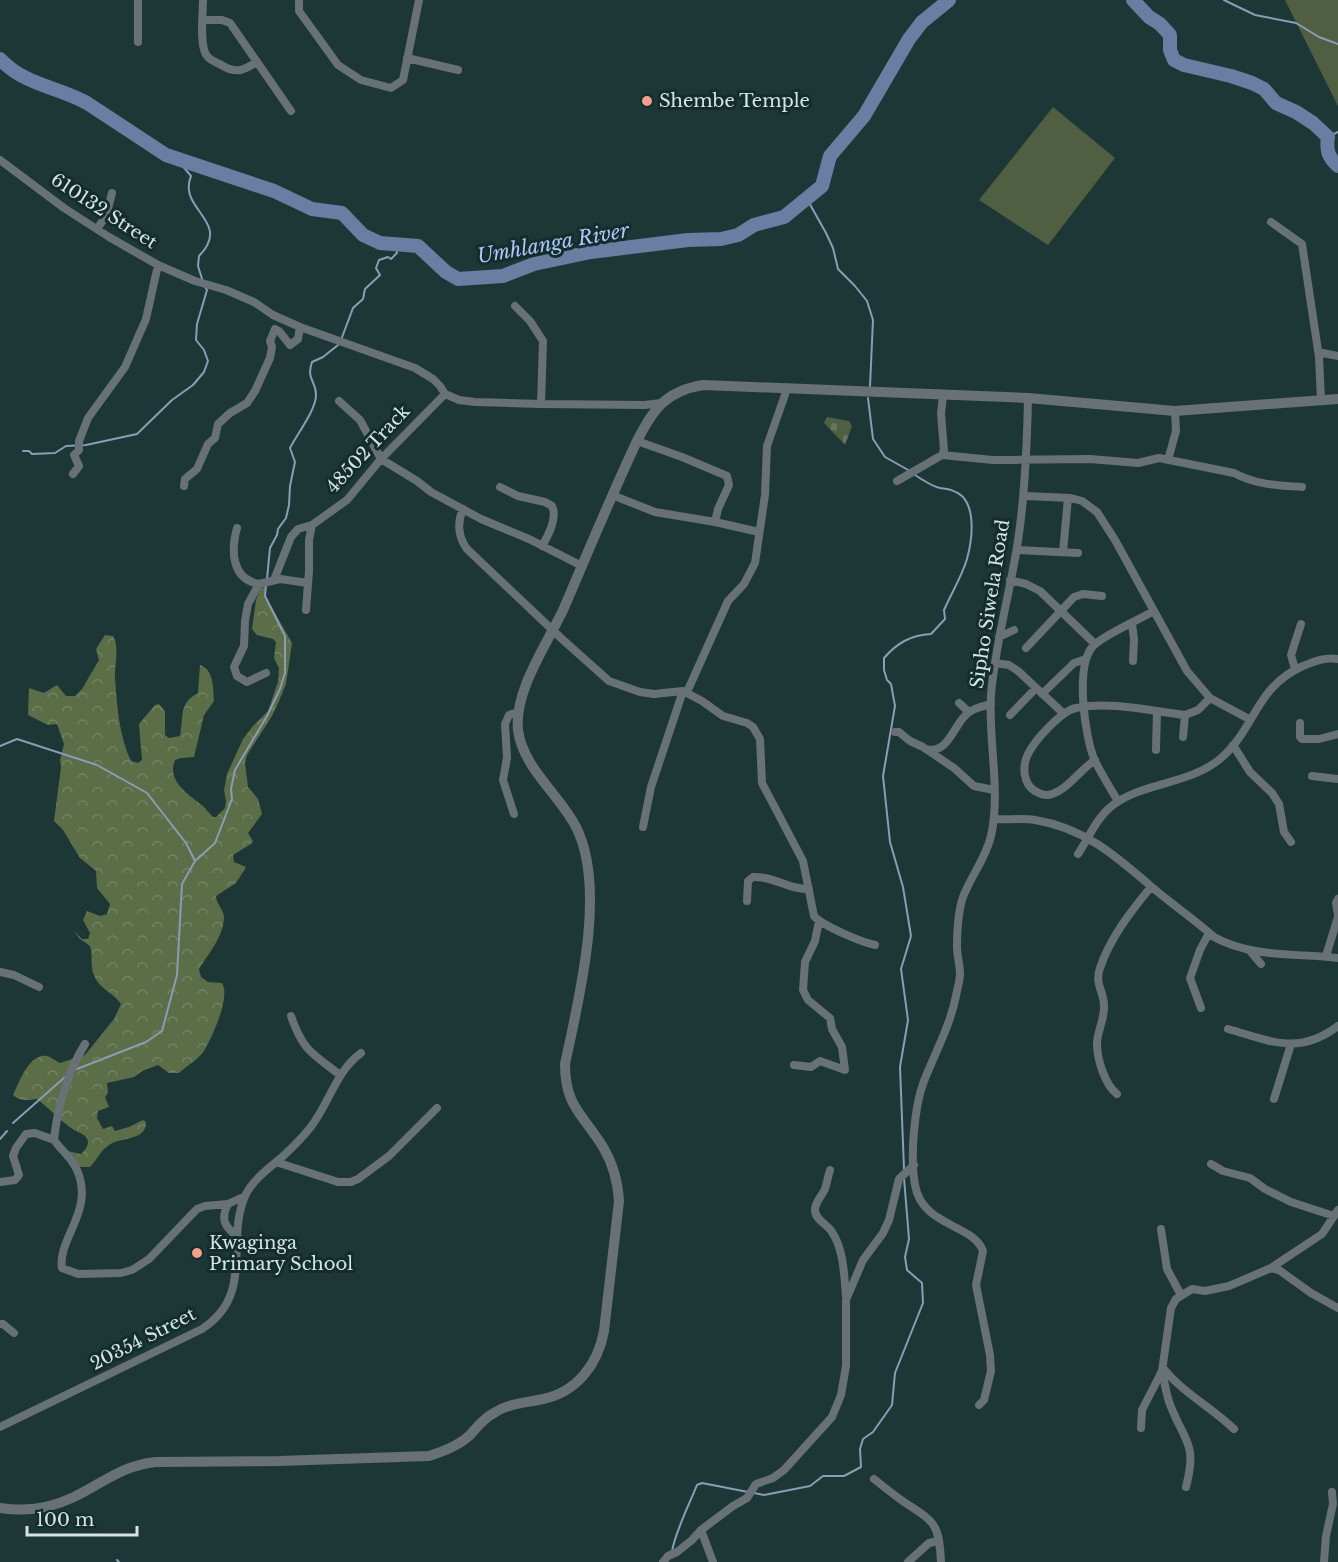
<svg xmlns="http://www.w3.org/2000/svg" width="1338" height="1562" font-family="'Libre Baskerville',serif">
  <defs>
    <pattern id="forest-crowns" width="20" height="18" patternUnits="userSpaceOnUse" patternTransform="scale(1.5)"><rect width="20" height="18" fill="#5b6e48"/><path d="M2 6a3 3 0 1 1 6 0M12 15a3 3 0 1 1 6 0" fill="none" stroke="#728362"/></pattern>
    <pattern id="cemetery-stones" width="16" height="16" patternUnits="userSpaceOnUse" patternTransform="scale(1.5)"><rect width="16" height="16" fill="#505f42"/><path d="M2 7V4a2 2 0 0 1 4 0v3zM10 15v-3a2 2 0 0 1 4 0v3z" fill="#68765d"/></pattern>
  </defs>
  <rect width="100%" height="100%" fill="#1d3737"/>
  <path fill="#505f42" d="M1285 0H1338V106Z
    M1053 107 1115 158 1048 245 979 200Z"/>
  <path fill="url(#forest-crowns)" d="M265 587 266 597 292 643 286 684 279 701 272 716 247 755 245 763 248 787 258 799 262 814 248 833 253 841 251 844 233 855 234 862 246 867 236 883 216 896C216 904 224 909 224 918 223 937 209 953 199 969L201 977 208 982 222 983C231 997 212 1037 204 1051 198 1060 187 1065 179 1073H169L158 1065 142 1071 134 1077 107 1083 108 1093 105 1097 109 1107 98 1111 97 1118 103 1129 112 1126 115 1131 129 1127 143 1120 146 1122C147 1141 120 1137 109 1145 100 1151 97 1160 90 1167H79L67 1151 81 1154C84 1151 88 1147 88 1142 87 1134 79 1133 74 1130 60 1121 50 1109 37 1099 28 1100 21 1102 13 1095 19 1083 29 1053 47 1056 51 1057 56 1061 60 1063L85 1055 114 1019 121 1004C114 993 98 988 94 975 90 966 93 955 90 946L80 939 73 930 82 939H88L90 933 83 920 87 911 100 916 107 914 110 904 97 888 96 871 80 858 63 830 54 821 61 767 60 760 64 744 57 724 48 725 28 715 29 688 44 693 57 685 66 696H75L82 689 99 660 96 649 105 635 113 636C120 648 114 665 115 678 117 706 119 736 131 761L138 763 142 760 139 724 155 705 159 704 165 711V735L169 738 180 736C184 718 178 703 198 693L200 665C214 670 213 688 214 701L204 715 194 757 181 758 175 760C166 781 189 795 203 806 206 809 209 813 213 817H216L225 808 226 801 224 790 227 774 243 739 253 726 268 711 278 682 279 668 274 658 276 642 273 639 257 635 252 629 256 600 261 588Z"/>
  <path fill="url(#cemetery-stones)" d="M827 417 849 421 852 426 845 445 824 423Z"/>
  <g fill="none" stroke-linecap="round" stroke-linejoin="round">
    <path stroke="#8a9cb6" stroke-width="2" d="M1224 0 1255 15 1296 23 1319 37 1338 44
      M1328 137 1338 132
      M176 158 191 176C177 210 233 221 199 256L198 266 203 282
      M807 199 826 233 833 248 838 269 855 286 867 301 873 320 870 386
      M341 340 353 308 363 299 365 289 380 275 376 268 379 260 388 257 391 259 397 253 395 244
      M868 398 873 439 885 457 910 471
      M23 451H29L32 454 55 453 66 446 86 445 137 434 172 400 193 385 204 372 208 361 204 350 196 340 197 324 207 290 205 287
      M267 579 270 548 277 535 278 529 286 518 289 505 290 486 295 462 290 448C297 434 316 410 316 395 316 380 306 380 312 362L323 357 338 345
      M0 746 17 739 97 765 147 793 186 843 195 861
      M77 1069 146 1042 162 1031 177 975 182 884 195 861 215 843 232 799 231 789 235 770 267 716 280 689 285 673V636L265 596 266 585
      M13 1123 65 1077
      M0 1139 7 1131
      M904 1169 900 1067 908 1020 901 969 911 936 903 887 890 842 883 776 895 706 891 684 887 680 884 670V658C897 643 911 635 931 634L945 619 944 610C951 594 962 576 967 559 972 541 976 510 962 496 955 490 948 489 940 488 931 486 923 480 915 475
      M754 1493 764 1495 810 1486 823 1476H844L861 1467 860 1449 863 1439 873 1432 892 1405 895 1373 923 1303 922 1283 907 1270 905 1257 909 1239 904 1178
      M672 1551C676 1530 689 1505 697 1485L702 1483 748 1492
      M117 1560 119 1562"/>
    <path stroke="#6a7da2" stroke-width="14" d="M1133 0 1149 17 1160 24 1170 35V50L1174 60 1184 65 1231 76 1252 83 1264 89 1276 103 1296 112 1313 123 1328 137C1326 150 1328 157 1338 166
      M0 59C26 86 56 86 87 103L166 155 274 191 312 209 342 213 363 235 380 243 418 246 446 272 458 279 503 276 534 264 591 252 688 240 721 239 738 235 754 225 784 217 822 186 830 156 864 116 909 39 922 22 949 0"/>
    <path stroke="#687176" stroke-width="8" d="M203 0C203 13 199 46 207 56 211 61 218 63 223 66 237 74 244 70 257 62
      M299 0V11L338 65 361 80 391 88 403 80 419 0
      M203 20H222L230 23 291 111
      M138 42V0
      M407 58 458 70
      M0 160 64 208 109 237 158 265 195 281 226 290 254 302 273 315 300 327 415 368 433 379 440 386 445 394 459 400 475 402 541 404 645 405 661 403
      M1271 222 1302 244 1319 357
      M97 229 106 216 112 193
      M515 306 530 321 543 341 541 404
      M1321 400 1319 357 1323 353 1338 356
      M339 401 360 420 381 459 417 481 431 492 481 519 529 539 582 566
      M637 441 682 457 727 476 729 485 718 509 715 522
      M942 455 993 460 1090 459 1138 463 1159 458 1234 473C1257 485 1276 485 1302 487
      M1168 460 1176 431 1175 411
      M73 474 79 466 74 455 79 450V441L88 418 125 367 146 319 158 265
      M897 481 942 455 944 450 941 414 943 395
      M184 486 185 479 197 469 208 444 215 438 218 424 230 413 247 403 255 391 270 358 272 347 270 341 275 329 279 331 290 345 298 339 300 327
      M500 487 518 496 545 502 552 506C558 518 548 536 542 546
      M612 495 655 512 715 522 759 532
      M1025 496 1071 498 1082 501 1097 512 1115 540 1187 671 1210 698 1249 719
      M463 509C457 522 458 537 467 549L562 639 609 681 640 692 654 694 683 691 702 701 723 716 747 723 753 727 760 739 762 783 803 861 814 916C823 926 861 942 875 945
      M237 528C231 550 231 579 259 584L280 579 308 583
      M1017 550 1078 553
      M1063 552 1068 498
      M274 580 291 537 298 529 312 525 347 500 381 459 445 394
      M1010 580 1026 584 1040 591 1095 644
      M259 584 248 604 245 621 244 646 234 667 237 676 247 682 266 673
      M306 610 309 571V540L312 525
      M1132 624 1134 639 1133 661
      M999 637 1014 630
      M1026 648 1074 597 1083 594 1102 596
      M995 663 1009 665 1018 671 1063 713
      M1295 669 1291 655 1301 624
      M687 692 728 601 744 584 755 563 765 495 767 446 787 389
      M1042 694 1074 663 1086 659
      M959 703 969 712
      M1010 715 1036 688
      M1300 723V737L1302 739H1319L1338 734
      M895 732H899L910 741 923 747 954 768 974 786 994 790
      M1183 737 1185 715
      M1233 745 1250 772 1272 793 1279 804 1284 832 1291 842
      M926 749C949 755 954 723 968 713 974 708 983 706 991 704
      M1156 750 1157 711
      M1095 760C1081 769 1068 789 1052 794 1047 796 1040 794 1035 791 1023 784 1022 766 1028 754 1035 740 1061 711 1076 708 1111 701 1150 711 1185 715L1198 710 1210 698
      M1312 776 1338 779
      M1118 801C1110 788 1102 775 1095 761 1085 739 1074 664 1094 645 1106 634 1138 620 1154 611
      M514 814 503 780 507 758 505 724 509 715 519 712
      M994 819C1007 820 1022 818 1035 820 1085 828 1117 857 1153 888 1173 905 1195 920 1214 937 1252 958 1296 953 1338 958
      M643 827 651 787 683 691
      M1078 854C1090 836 1098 813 1119 801 1150 782 1191 783 1220 759 1255 730 1255 687 1303 666 1315 661 1325 657 1338 659
      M1338 899 1336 903 1338 915
      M747 901 748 881 753 877C775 876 788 890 809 889
      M1250 951 1261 964
      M1326 956 1338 917
      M0 972 14 975 39 987
      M1201 1008 1190 978 1200 950 1209 933
      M291 1016C303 1051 312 1053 340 1075
      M1228 1029C1271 1041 1298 1056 1338 1026
      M85 1044C68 1071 57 1109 54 1140 61 1150 72 1158 77 1170 95 1211 57 1239 62 1268L78 1274 121 1273 132 1270 149 1259 197 1209 205 1206 228 1204 245 1196
      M794 1065 811 1067 820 1061 845 1070 842 1047 832 1029 830 1018 808 1000 803 990 805 962 815 941 819 921
      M1117 1094C1105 1085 1097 1059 1097 1044 1097 1032 1104 1020 1104 1008 1105 992 1094 985 1100 968 1110 938 1131 911 1151 887
      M1274 1099 1291 1044
      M276 1162 338 1182H351L358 1179 389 1156 437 1108
      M1211 1164 1223 1171 1250 1178 1265 1189 1291 1202 1334 1216
      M830 1170C828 1176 827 1183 825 1189 822 1196 815 1202 815 1210 815 1220 827 1224 832 1232 844 1250 844 1275 846 1296
      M0 1182 15 1180 19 1175 13 1156 16 1148 26 1134 35 1133 54 1140
      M228 1204C220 1220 225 1227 238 1237
      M1161 1229 1167 1269 1181 1295
      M1271 1268 1279 1270 1311 1293 1338 1308
      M0 1324H3L14 1333
      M1163 1368C1183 1393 1211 1407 1234 1429
      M1162 1371C1165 1383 1166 1396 1171 1407 1186 1444 1197 1444 1186 1487
      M979 1405 984 1400 991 1371 990 1355 976 1285 983 1251C974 1224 922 1227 915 1185 910 1158 914 1107 924 1081 935 1053 950 1026 956 996 957 989 960 981 960 974 960 965 957 956 957 947 957 931 958 912 963 897 971 876 986 858 991 836 1001 791 988 740 991 695 995 645 1009 597 1017 547 1025 498 1027 448 1028 398
      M0 1427 202 1329C256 1294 224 1241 246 1194 253 1180 269 1168 281 1158 291 1149 301 1139 310 1128 329 1104 336 1071 361 1053
      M1141 1428 1142 1410 1162 1371 1171 1308 1176 1299 1192 1289 1205 1291 1229 1286 1271 1268 1322 1234 1338 1210
      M874 1479C884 1487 894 1495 904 1502 935 1522 939 1523 941 1562
      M701 1530 713 1562
      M663 1562 668 1556 677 1552 692 1540 701 1530 733 1506 747 1498 756 1484 773 1478 784 1470 832 1417 841 1395 846 1366V1300L863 1260 883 1233 889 1220 899 1179 914 1165
      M908 1562 929 1543 938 1541
      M1324 1562 1326 1536 1333 1504 1332 1492"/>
    <path stroke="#687176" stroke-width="10" d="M0 1508C25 1512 51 1508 74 1497 103 1483 121 1466 155 1462L279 1461 429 1456C444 1451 458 1446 470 1435 477 1427 484 1418 494 1413 509 1403 525 1403 543 1399 577 1392 598 1364 604 1331L619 1201C618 1182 613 1164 603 1147 583 1114 565 1107 565 1064 579 998 607 888 576 827 559 794 523 768 518 730 514 690 548 643 564 608 588 552 611 496 637 441 653 409 666 391 703 385L1028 398 1175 411 1338 399"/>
  </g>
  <g fill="#f59d8f" stroke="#132d2d" stroke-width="2">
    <circle cx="647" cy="101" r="6"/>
    <circle cx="197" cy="1253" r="6"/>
  </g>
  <g text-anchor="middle" stroke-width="6" stroke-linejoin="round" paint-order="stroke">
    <g font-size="18" fill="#d6e4e4" stroke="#132d2d" text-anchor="start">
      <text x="659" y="107">Shembe Temple</text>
      <text x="209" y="1249">Kwaginga<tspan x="209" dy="21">Primary School</tspan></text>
    </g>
    <g font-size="18" fill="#d6e4e4" stroke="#132d2d">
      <text transform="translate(104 211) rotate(33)" y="6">610132 Street</text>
      <text transform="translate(368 449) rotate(-47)" y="6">48502 Track</text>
      <text transform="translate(990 604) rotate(-81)" y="6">Sipho Siwela Road</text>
      <text transform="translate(143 1339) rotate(-27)" y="6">20354 Street</text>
    </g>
    <g font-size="20" font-style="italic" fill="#afc7f8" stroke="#132d2d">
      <text transform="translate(553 243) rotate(-10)" y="7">Umhlanga River</text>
    </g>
  </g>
  <path d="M27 1526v9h110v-9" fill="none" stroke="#d6e4e4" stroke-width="3"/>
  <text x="36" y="1526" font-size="18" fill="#d6e4e4" stroke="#132d2d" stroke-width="4.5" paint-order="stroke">100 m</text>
</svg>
